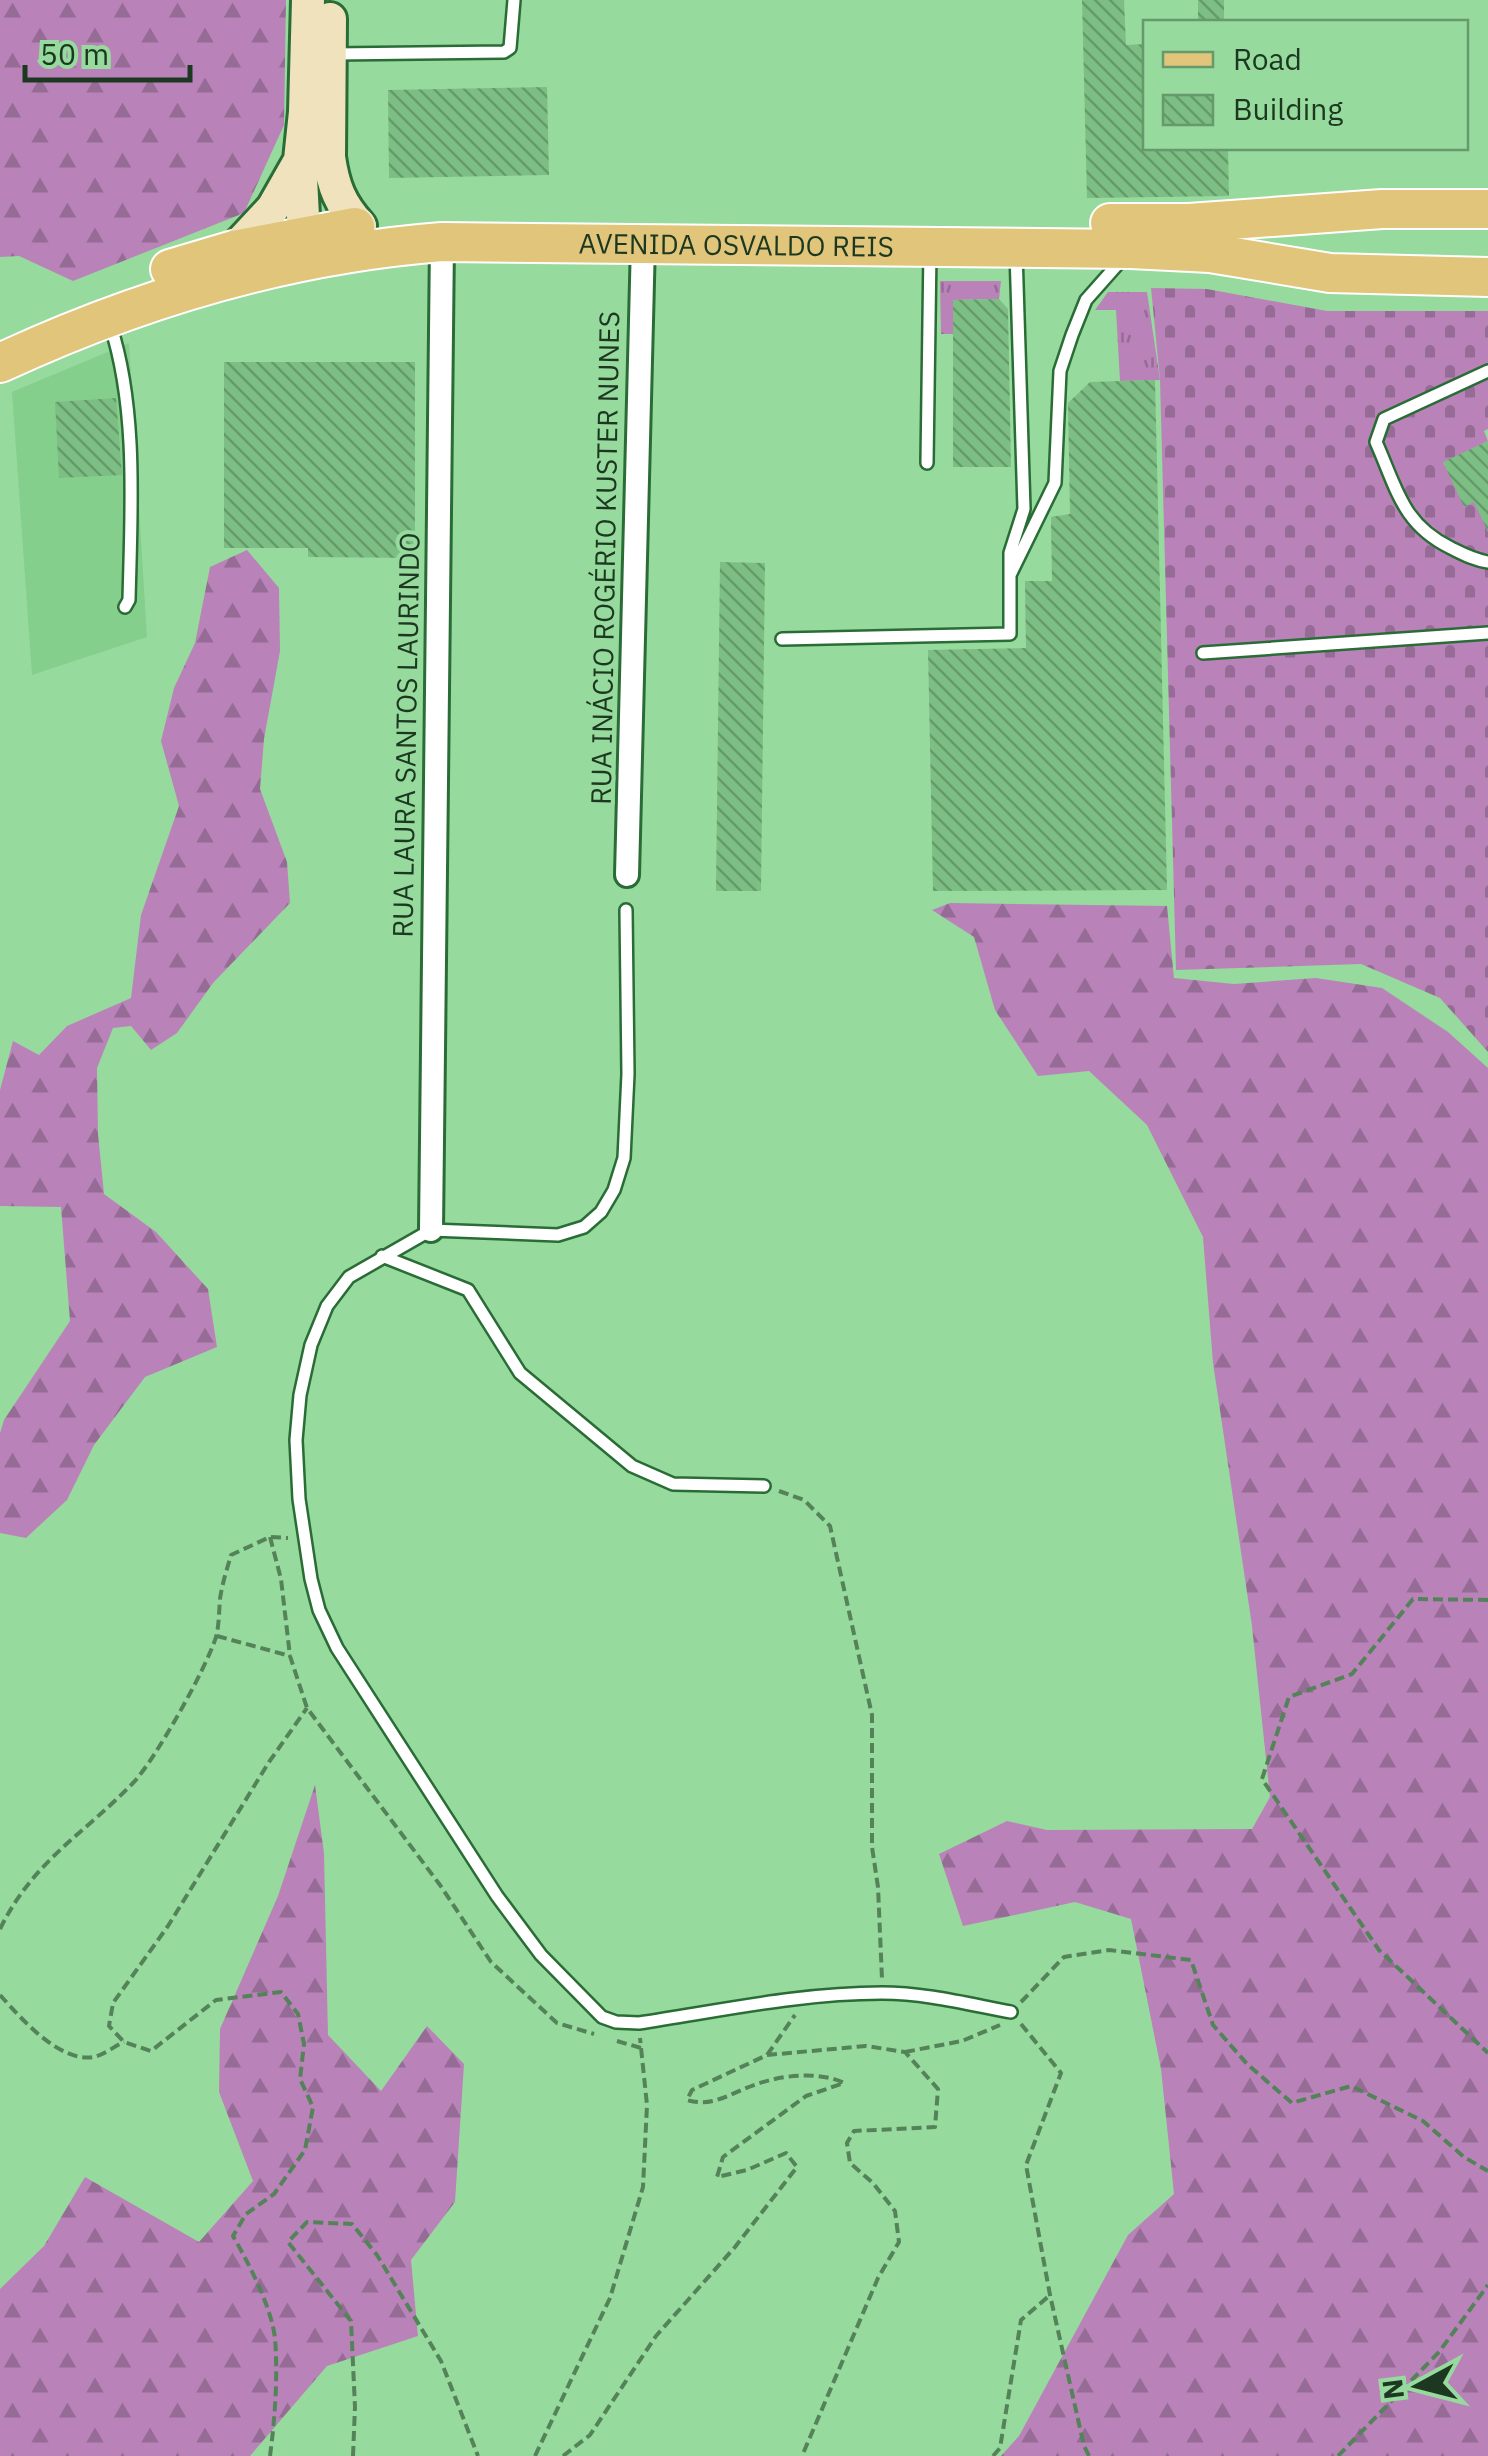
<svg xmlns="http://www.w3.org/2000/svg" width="1488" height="2456" font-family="'IBM Plex Sans',sans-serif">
  <defs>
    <pattern id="grass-tufts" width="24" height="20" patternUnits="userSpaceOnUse" patternTransform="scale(2.5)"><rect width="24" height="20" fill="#b983b9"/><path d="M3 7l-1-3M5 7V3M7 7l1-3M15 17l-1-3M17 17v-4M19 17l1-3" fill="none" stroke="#966c96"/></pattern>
    <pattern id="forest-firs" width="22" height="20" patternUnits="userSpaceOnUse" patternTransform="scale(2.5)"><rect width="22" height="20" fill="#b983b9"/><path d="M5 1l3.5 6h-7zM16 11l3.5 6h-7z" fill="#966c96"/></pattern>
    <pattern id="cemetery-stones" width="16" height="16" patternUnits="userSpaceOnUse" patternTransform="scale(2.5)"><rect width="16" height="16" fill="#b983b9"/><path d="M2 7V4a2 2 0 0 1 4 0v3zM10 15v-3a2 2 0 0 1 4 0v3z" fill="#966c96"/></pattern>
    <pattern id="building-back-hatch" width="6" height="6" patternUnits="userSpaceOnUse" patternTransform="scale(2.5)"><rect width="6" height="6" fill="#7cbe83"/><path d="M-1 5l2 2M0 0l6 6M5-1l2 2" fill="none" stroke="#659b6b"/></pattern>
  </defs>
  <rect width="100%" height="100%" fill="#97da9d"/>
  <path fill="#85cf8d" d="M129 343 147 637 32 675 12 392Z"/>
  <path fill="url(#grass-tufts)" d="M940 281H1001L999 299 953 300V334H941Z
    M1108 292H1147L1160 380 1120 381 1116 310H1095Z"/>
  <path fill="url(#forest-firs)" d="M0 0H286L284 125 244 213 73 281 19 256 0 257Z
    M247 550 279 588 280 651 264 739 260 789 287 862 290 903 213 983 177 1033 151 1050 131 1026 113 1028 97 1068 98 1134 104 1194 156 1232 208 1289 217 1347 145 1377 94 1445 67 1500 26 1538 0 1533V1433L4 1420 70 1321 61 1207 0 1206V1090L13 1041 39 1055 67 1026 131 998 141 915 179 806 161 741 174 688 195 643 210 567Z
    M950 903 1167 906 1174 978 1234 984 1316 978 1382 988 1448 1032 1488 1068V2456H1001L1019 2436 1128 2235 1174 2194 1161 2069 1131 1919 1075 1902 963 1926 939 1854 1007 1821 1047 1830 1252 1829 1270 1797 1252 1626 1213 1363 1203 1237 1147 1125 1089 1071 1038 1076 995 1010 974 937 932 910Z
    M315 1785 324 1853 328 2035 381 2091 427 2026 464 2064 455 2202 411 2260 418 2336 327 2366 250 2456H0V2289L44 2246 85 2177 199 2242 253 2181 219 2092 220 2029 278 1896Z"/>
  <path fill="url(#cemetery-stones)" d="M1151 288 1207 289 1327 311H1488V429L1484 431 1488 441 1443 463 1488 520V1052L1440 998 1361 964 1176 970 1160 380Z"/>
  <path fill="url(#building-back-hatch)" d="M1082 0H1124L1126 45 1146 44V148H1228L1229 196 1087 198Z
    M1198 0H1224V22H1198Z
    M547 87 549 175 389 178 388 90Z
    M999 299 1008 309 1011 467H953V300Z
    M224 362H415V558L308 557V548H224Z
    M1155 380 1167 890 933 891 928 650 1026 648 1025 581H1052L1051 517 1070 514 1068 403 1090 382Z
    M116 398 122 475 59 478 55 402Z
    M1488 441V532L1474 502 1464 507 1443 462Z
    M720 562 765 563 761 891H716Z"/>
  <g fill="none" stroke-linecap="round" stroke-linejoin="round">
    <defs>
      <path id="lane" d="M334 54 504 52 510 48 514 0
        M110 324C138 409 131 512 129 600L125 607
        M1488 371 1384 419 1376 442C1397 489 1402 524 1451 548 1463 554 1474 560 1488 562
        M927 463 930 250
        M1011 573 1055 483 1060 371 1072 335 1086 300 1125 256
        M782 639 1010 634V553L1024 509 1016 252
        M1203 653 1488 633
        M626 910 628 1074 624 1158 614 1190 601 1212 584 1227 558 1235 431 1230 349 1277 327 1306 311 1345 300 1395 296 1440 299 1499 311 1579 319 1610 337 1648 497 1896 541 1955 602 2017 616 2022 639 2023C719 2011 801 1993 882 1993 925 1993 968 2004 1011 2012
        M382 1256 468 1290 520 1373 632 1466 673 1484 764 1486"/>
      <path id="street" d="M627 875 643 242
        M431 1230 442 242"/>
      <path id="secondary" d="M330 19 329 157C333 186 340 204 360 226
        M304 235 300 160 305 112 308 0
        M234 250 273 208 298 164"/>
      <g id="primary">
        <path d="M1110 223H1189L1382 209H1488"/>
        <path d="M170 269 234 250 355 227"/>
        <path id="s1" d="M0 363C140 298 288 254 442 242L1131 249 1210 253 1330 273 1488 277"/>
      </g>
    </defs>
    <use href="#lane" stroke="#2a6c36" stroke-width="16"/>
    <use href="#street" stroke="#2a6c36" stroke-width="28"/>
    <use href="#secondary" stroke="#2a6c36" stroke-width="38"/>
    <use href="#primary" stroke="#fff" stroke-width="42"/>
    <path stroke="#548259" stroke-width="4" stroke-dasharray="10 5" stroke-linecap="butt" d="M779 1491 804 1500 830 1526 872 1715V1847L878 1887 882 1979
      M270 1537 281 1579 290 1656 307 1708 440 1885 491 1962 557 2023 594 2034
      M1488 1600 1413 1599 1352 1674 1289 1697 1262 1779 1379 1950 1488 2053
      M217 1636 290 1656
      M0 1929C34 1860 83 1835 133 1783 155 1760 206 1669 216 1637 219 1626 219 1612 220 1599 222 1584 227 1569 231 1555L270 1537 288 1538
      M0 1995C21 2018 59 2063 94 2057 103 2055 115 2046 124 2042
      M1021 2002 1064 1957 1109 1950 1191 1960 1213 2025 1247 2064 1292 2103 1351 2086 1423 2121 1464 2157 1488 2171
      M1021 2024 1061 2073 1026 2165 1050 2295 1084 2446 1089 2456
      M617 2041 641 2048
      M905 2052 962 2041 1000 2025
      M767 2055 866 2046 905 2052 938 2089 935 2127 854 2131 847 2143 850 2163 873 2183 895 2211 899 2242 878 2278 802 2456
      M270 2456C275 2418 278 2377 275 2338 271 2306 249 2264 233 2236L246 2214 274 2194 305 2150 313 2107 300 2079 304 2044 298 2014 281 1992 216 2000 151 2051 124 2042 109 2026 113 2003 168 1926 269 1762 307 1708
      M353 2456 355 2407 351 2321 288 2242 307 2222 352 2224 377 2255 441 2361 478 2456
      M535 2456 610 2298 643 2187 647 2105 640 2038
      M563 2456 590 2435 656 2336 735 2247 797 2167 786 2153 747 2170 717 2177 723 2157 806 2096 844 2083C820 2071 782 2075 757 2084 732 2092 714 2108 687 2100L692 2090 767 2055 795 2015
      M993 2456 1000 2448 1021 2320 1050 2295
      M1338 2456 1439 2352 1488 2285"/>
    <use href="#lane" stroke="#fff" stroke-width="11"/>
    <use href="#street" stroke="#fff" stroke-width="22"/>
    <use href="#secondary" stroke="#efe2bd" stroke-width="32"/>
    <use href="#primary" stroke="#e0c57b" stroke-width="38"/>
  </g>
  <g text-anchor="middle" stroke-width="8" stroke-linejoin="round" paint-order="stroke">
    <g font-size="28" fill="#1c3820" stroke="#97da9d">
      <text dy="10" stroke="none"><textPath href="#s1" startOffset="755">AVENIDA OSVALDO REIS</textPath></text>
      <text transform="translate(605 558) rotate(-89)" y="10">RUA INÁCIO ROGÉRIO KUSTER NUNES</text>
      <text transform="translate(406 735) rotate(-89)" y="10">RUA LAURA SANTOS LAURINDO</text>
    </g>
  </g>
  <rect x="1143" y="20" width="325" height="130" fill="#97da9d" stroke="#66996b" stroke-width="2.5"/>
  <rect x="1163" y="52" width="50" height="15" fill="#e0c57b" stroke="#66996b" stroke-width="2.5"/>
  <text x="1233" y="70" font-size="30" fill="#1c3820">Road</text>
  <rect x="1163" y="95" width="50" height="30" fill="url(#building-back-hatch)" stroke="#66996b" stroke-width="2.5"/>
  <text x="1233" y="120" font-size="30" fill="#1c3820">Building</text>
  <g transform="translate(1418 2386) rotate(263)" stroke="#97da9d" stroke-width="8" paint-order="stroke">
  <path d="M0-8L18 38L0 25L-18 38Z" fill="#1c3820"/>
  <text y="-15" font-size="28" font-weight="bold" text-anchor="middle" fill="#1c3820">N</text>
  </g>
  <path d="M25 65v15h165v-15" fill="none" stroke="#1c3820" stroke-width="5"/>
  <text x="40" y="65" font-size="30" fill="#1c3820" stroke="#97da9d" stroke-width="8" paint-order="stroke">50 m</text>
</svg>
